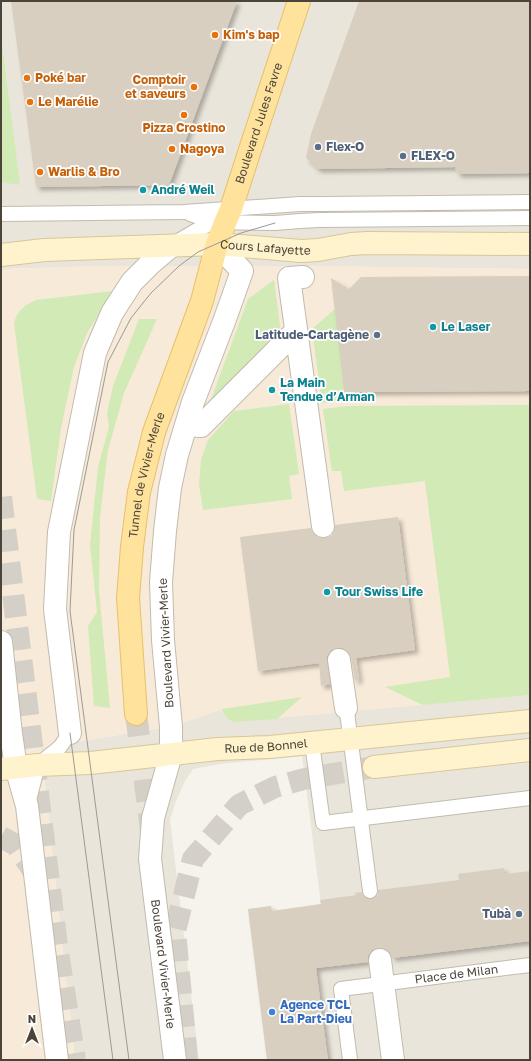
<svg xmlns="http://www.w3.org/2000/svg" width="531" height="1061" font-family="'Golos Text',sans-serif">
  <defs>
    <filter id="shadow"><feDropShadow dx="3.5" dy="3.5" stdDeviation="2" flood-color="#0004"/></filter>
  </defs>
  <rect width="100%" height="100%" fill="#f6f3ec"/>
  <path fill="#eae5da" d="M1 1H530V269L305 266H105L1 269Z
    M530 695V1060H267L248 909 271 906 272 911 321 904 302 756 220 764 193 769 185 781 176 801 170 820 199 1060H75L41 748 160 728 171 727 222 709 228 720 233 722Z"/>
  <path fill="#f7ead8" d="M105 266H305L530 269V695L233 722 228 720 223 714 221 709 171 727 159 728 41 748 75 1060H1V269Z"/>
  <path fill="#d2eab5" d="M1 36 20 185 1 182Z
    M274 280 281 334 209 405 248 299Z
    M113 291 87 333 74 367 61 428 51 501 37 499 14 323C18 310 23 306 36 300Z
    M335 309 345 400 322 403 312 329Z
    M139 319H157L124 393 108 450 100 517 99 591 110 708 94 706 88 626 97 612 90 545 98 467 109 427 107 413 113 386Z
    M289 404 299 474 289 476 292 499 203 510 199 485 201 460 208 440 234 411Z
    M530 405V695L423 705 385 687 450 677 425 481 344 491 341 471H332L323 409 347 406Z
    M302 697 277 719 233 722C227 719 224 716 222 709Z"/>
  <path fill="#d8cfc1" filter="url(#shadow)" d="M11 1H237L169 185 36 187Z
    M359 1H530V173L458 174 455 167 318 169 306 158 311 134Z
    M530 276V391L344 392 331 278 349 289 361 277Z
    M398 517 415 650 356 658 359 680 355 681 351 658 349 653 343 648H337L331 650 327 656V662L330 684 321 686 319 663 258 671 240 537 311 528 313 534 318 537 324 538 331 536 334 531 335 525Z
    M504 868 505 874 530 871V941L392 958 390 952 385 949 379 948 372 950 368 956V962L316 968 328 1060H267L248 909 271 906 272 911 321 904 320 900 357 895 354 893 362 892 363 896 366 899H371L375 897 378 895V890L459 880 458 874Z"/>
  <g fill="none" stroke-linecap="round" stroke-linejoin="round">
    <path stroke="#d4d0c8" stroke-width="22" stroke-dasharray="22 11" stroke-linecap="butt" d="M1 497 57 946 75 1060
      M1 837 16 845 38 878
      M187 1060 175 931 193 859 239 805 275 787 304 779 374 767"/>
    <path stroke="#d4d0c8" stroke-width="22" stroke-dasharray="22 11" stroke-linecap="butt" d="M136 714 151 829"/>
    <defs>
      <g id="lane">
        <path d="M1 214 184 212 300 204H322L530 202"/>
        <path d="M190 214 213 222 275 223 300 221 319 220 530 218"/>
        <path d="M175 243 197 230 218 220"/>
        <path d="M347 712 370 891"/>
        <path d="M312 743 323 823 530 798"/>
        <path d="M28 804 38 765 60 747 70 733"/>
        <path id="s1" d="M350 1060 341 989 530 965"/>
      </g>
      <path id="street" d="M303 277 289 278 323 526
        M186 425 201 426 296 331
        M1 642 11 734 16 767 27 806 57 1060
        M339 660 346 708
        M70 733 55 609 59 532 95 353 112 313 132 282 151 263 171 246
        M380 960 393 1060
        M175 1060 150 859 153 818 171 754V727L163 640 161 582 165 531 170 488 177 455 193 402 225 319 242 271 217 244"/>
      <g id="secondary">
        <path id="s2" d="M1 255 44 250 217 244 301 251 318 250 351 244 367 243 530 244"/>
        <path d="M374 767 530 750"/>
        <path id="s3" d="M1 769 38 765 90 763 218 749 270 747 530 721"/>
      </g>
      <g id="primary">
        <path id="s4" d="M136 714 128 598 132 547 139 492 154 432 202 301 217 244 225 223 231 209 248 156 299 1"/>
      </g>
    </defs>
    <use href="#lane" stroke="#c2bbae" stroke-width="16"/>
    <use href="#street" stroke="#c2bbae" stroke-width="24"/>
    <use href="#secondary" stroke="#d6c79b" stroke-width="24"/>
    <use href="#primary" stroke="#e6c16a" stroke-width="24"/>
    <use href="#lane" stroke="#fff" stroke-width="14"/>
    <use href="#street" stroke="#fff" stroke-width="22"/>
    <use href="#secondary" stroke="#fff3cd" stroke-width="22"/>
    <use href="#primary" stroke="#ffe39c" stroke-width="22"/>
    <path stroke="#9a9a9a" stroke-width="1" d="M70 733 113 1060
      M129 1060 70 611 74 530 108 362 131 318 151 293 179 266 198 252 241 233 275 223"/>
  </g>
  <g fill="#e8710a" stroke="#fff" stroke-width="1.5">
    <circle cx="215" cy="35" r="4"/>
    <circle cx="27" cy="78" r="4"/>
    <circle cx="194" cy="87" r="4"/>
    <circle cx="30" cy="102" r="4"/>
    <circle cx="184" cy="115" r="4"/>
    <circle cx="172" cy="149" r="4"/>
    <circle cx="40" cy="172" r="4"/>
  </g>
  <g fill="#5c6f8a" stroke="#fff" stroke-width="1.5">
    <circle cx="318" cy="147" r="4"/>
    <circle cx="403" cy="156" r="4"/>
    <circle cx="377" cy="335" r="4"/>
    <circle cx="519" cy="914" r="4"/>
  </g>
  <g fill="#0f9aa8" stroke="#fff" stroke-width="1.5">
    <circle cx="143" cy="190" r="4"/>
    <circle cx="433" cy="327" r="4"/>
    <circle cx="272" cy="390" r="4"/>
    <circle cx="327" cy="592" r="4"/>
  </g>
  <circle fill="#3f7fe0" stroke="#fff" stroke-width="1.5" cx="272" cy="1012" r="4"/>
  <g text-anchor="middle" stroke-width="3.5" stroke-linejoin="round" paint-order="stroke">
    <g font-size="12" font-weight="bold" fill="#c56008" stroke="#fff" text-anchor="start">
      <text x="223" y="39">Kim's bap</text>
      <text x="35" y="82">Poké bar</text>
      <text x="186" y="84" text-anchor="end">Comptoir<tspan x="186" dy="14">et saveurs</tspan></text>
      <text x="38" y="106">Le Marélie</text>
      <text x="184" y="132" text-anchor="middle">Pizza Crostino</text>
      <text x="180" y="153">Nagoya</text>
      <text x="48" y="176">Warlis &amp; Bro</text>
    </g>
    <g font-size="12" fill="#4b4439" stroke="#fff">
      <text dy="4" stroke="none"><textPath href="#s4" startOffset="611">Boulevard Jules Favre</textPath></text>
      <text dy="4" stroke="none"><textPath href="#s2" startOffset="265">Cours Lafayette</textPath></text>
      <text dy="4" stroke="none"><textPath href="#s4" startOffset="241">Tunnel de Vivier-Merle</textPath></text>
      <text transform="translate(166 643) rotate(-93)" y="4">Boulevard Vivier-Merle</text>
      <text dy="4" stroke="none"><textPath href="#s3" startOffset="266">Rue de Bonnel</textPath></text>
      <text transform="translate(163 964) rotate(83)" y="4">Boulevard Vivier-Merle</text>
      <text dy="4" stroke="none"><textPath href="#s1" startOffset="188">Place de Milan</textPath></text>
    </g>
    <g font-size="12" font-weight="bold" fill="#4e5e75" stroke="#fff" text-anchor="start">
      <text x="326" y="151">Flex-O</text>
      <text x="411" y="160">FLEX-O</text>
      <text x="369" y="339" text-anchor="end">Latitude-Cartagène</text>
      <text x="511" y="918" text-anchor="end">Tubà</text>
    </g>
    <g font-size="12" font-weight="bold" fill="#0d838f" stroke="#fff" text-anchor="start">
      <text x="151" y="194">André Weil</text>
      <text x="441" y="331">Le Laser</text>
      <text x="280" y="387">La Main<tspan x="280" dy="14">Tendue d’Arman</tspan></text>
      <text x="335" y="596">Tour Swiss Life</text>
    </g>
    <g font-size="12" font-weight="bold" fill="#366cbe" stroke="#fff" text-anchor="start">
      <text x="280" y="1009">Agence TCL<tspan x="280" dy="14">La Part-Dieu</tspan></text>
    </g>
  </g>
  <rect width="531" height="1061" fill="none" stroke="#4b4439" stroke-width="4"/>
  <g transform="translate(32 1029)" stroke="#ffffff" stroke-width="3" paint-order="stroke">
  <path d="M0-3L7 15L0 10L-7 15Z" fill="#4b4439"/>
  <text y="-6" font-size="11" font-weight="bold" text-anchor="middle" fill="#4b4439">N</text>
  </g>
</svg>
